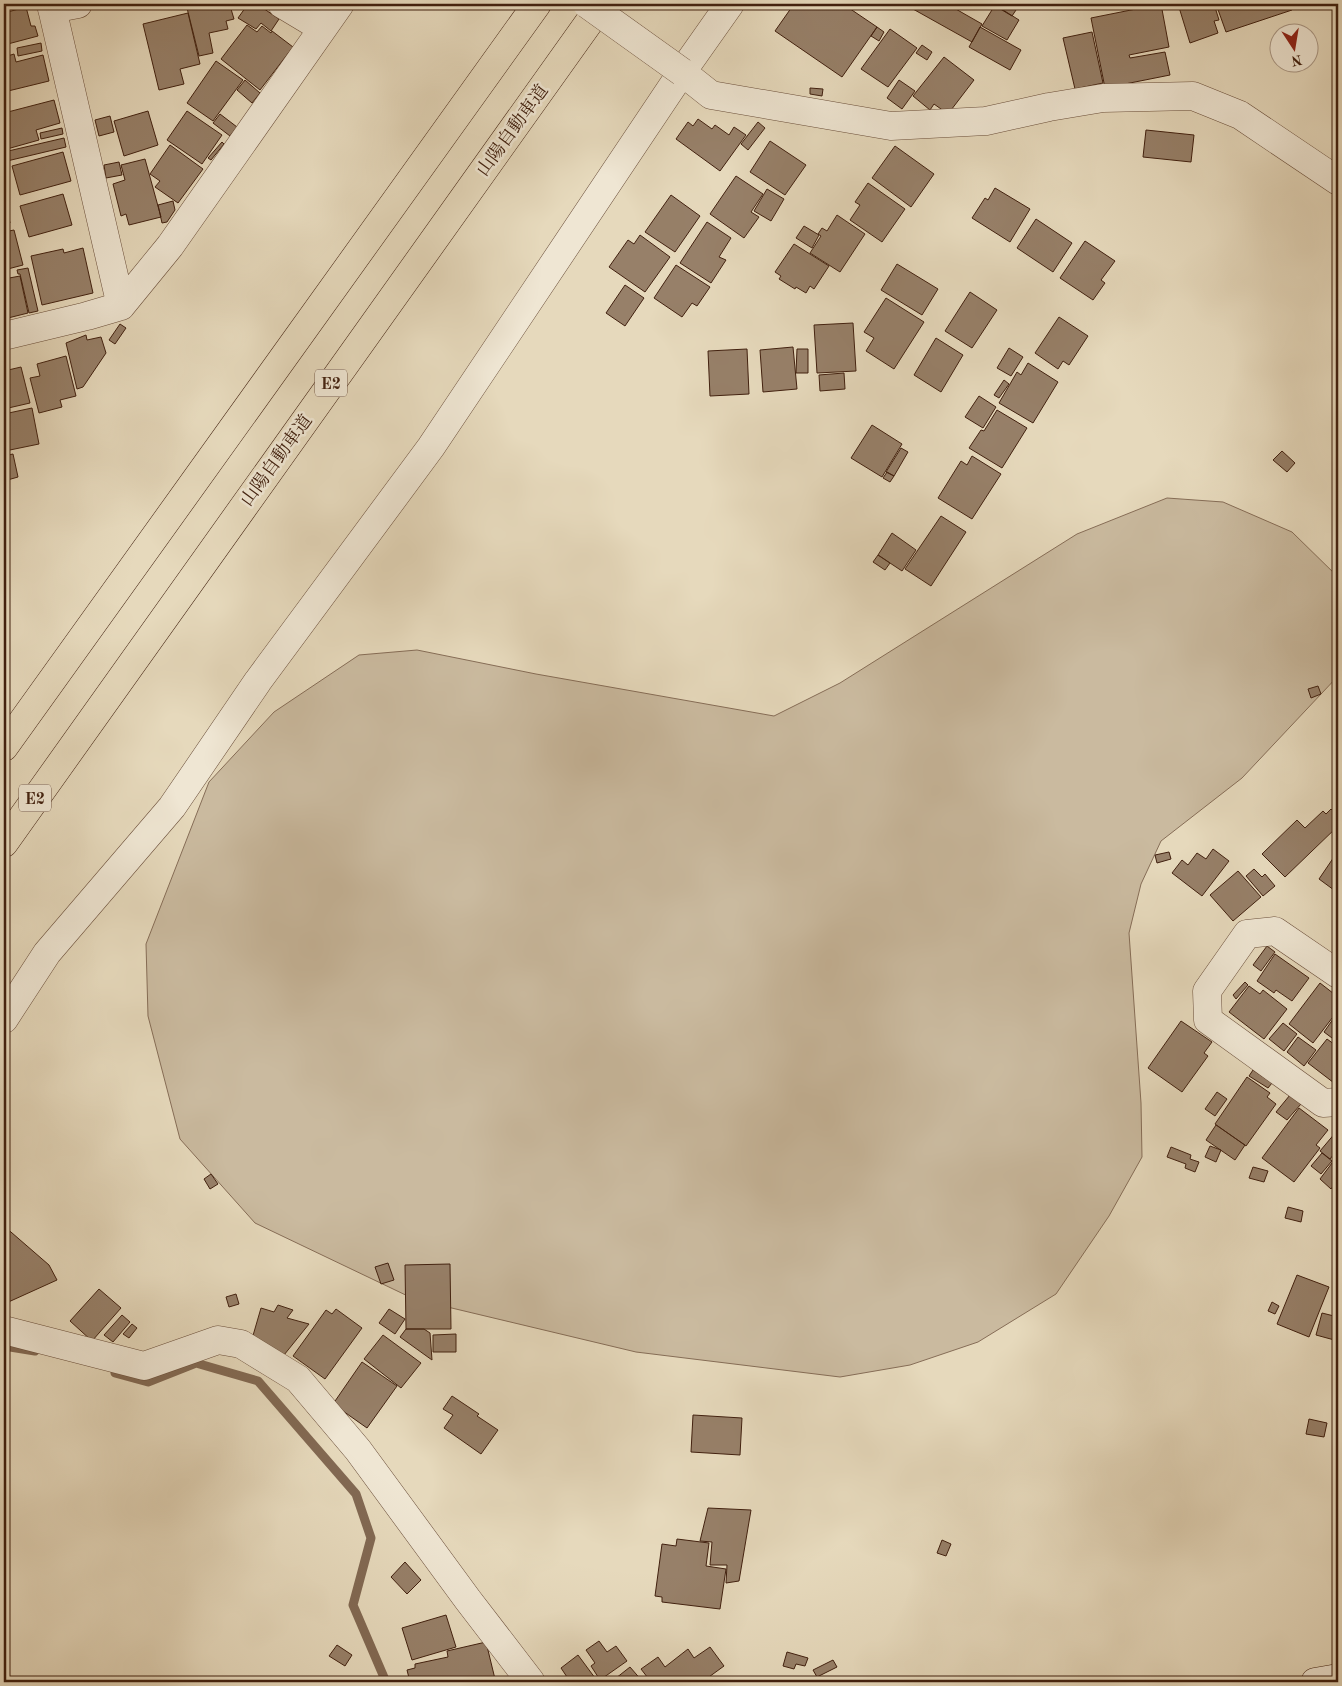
<svg xmlns="http://www.w3.org/2000/svg" width="1342" height="1686" font-family="'Old Standard TT','Noto Serif JP',serif">
  <rect width="100%" height="100%" fill="#e6d9bc"/>
  <filter id="stains"><feTurbulence type="fractalNoise" baseFrequency=".004" numOctaves="4"/><feColorMatrix values="0 0 0 0 .2 0 0 0 0 .09 0 0 0 0 .02 0 0 0 .5 -.17"/></filter>
  <radialGradient id="worn" r=".72"><stop offset=".6" stop-color="#630" stop-opacity="0"/><stop offset="1" stop-color="#630" stop-opacity=".3"/></radialGradient>
  <path fill="#caba9f" stroke="#866d57" d="M1167 498 1223 502 1292 532 1338 577V676L1242 778 1161 841 1141 884 1129 933 1141 1103 1142 1157 1109 1216 1056 1294 978 1342 910 1365 840 1377 636 1352 414 1299 255 1223 180 1139 148 1016 146 944 209 782 274 712 359 655 417 650 536 674 774 716 840 683 1077 534Z"/>
  <g fill="none" stroke-linecap="round" stroke-linejoin="round">
    <path stroke="#826953" stroke-width="9" d="M4 1346 35 1351
      M115 1373 148 1382 196 1363 258 1381 356 1494 371 1538 353 1605 386 1682"/>
  </g>
  <path fill="#978069" stroke="#41200f" d="M186 4H239L240 7 231 9 234 19 226 21 228 29 209 33 213 53 199 56Z
    M248 4H257L279 19 271 31 261 23 256 29 238 18Z
    M794 4H843L877 27 842 77 775 31Z
    M904 4H947L982 24 972 42Z
    M992 4H1020L1012 16Z
    M1161 4 1169 47 1129 55 1130 58 1165 52 1170 75 1105 88 1091 18Z
    M1178 4H1214L1219 20 1214 21 1218 33 1190 43Z
    M1216 4H1290L1292 10 1226 32Z
    M995 5 1019 20 1007 40 982 26Z
    M26 7 31 26H35L38 36 4 45V13Z
    M188 13 200 64 180 69 184 84 159 90 143 24Z
    M247 25 257 32 262 26 271 33 272 31 293 47 260 90 221 59Z
    M877 27 884 32 879 41 871 36Z
    M980 27 1021 50 1010 70 969 47Z
    M890 29 917 48 888 87 861 69Z
    M1092 32 1103 83 1075 89 1063 38Z
    M41 43 42 51 18 56 17 48Z
    M922 45 932 52 927 60 916 53Z
    M14 54 16 62 43 55 49 81 4 92V57Z
    M944 57 974 80 948 114 934 104 930 110 913 96Z
    M216 61 243 80 213 121 187 103Z
    M245 80 260 93 252 103 237 90Z
    M899 80 915 91 902 109 887 98Z
    M810 88 823 89 822 96 810 94Z
    M54 100 60 123 36 130 39 140 7 149 4 136V113Z
    M148 111 158 145 124 156 114 121Z
    M187 111 222 135 202 164 167 140Z
    M220 114 237 127 230 136 213 123Z
    M110 116 114 132 99 136 95 120Z
    M698 119 712 129 715 125 729 135 734 127 746 135 720 171 676 139 688 122 693 126Z
    M758 122 765 128 748 150 741 144Z
    M62 128 63 134 41 139 40 133Z
    M1146 130 1194 135 1191 162 1143 157Z
    M64 138 66 147 7 161 4 152Z
    M770 141 806 165 785 195 750 172Z
    M222 142 224 144 211 160 208 158Z
    M170 145 203 169 178 203 155 187 160 181 150 174Z
    M895 146 934 174 911 207 872 178Z
    M63 152 71 181 20 195 12 166Z
    M145 159 161 217 129 225 126 214 121 216 113 184 125 180 121 165Z
    M119 162 122 175 106 178 104 165Z
    M736 176 763 194 751 212 759 217 744 238 710 214Z
    M868 183 905 209 882 242 850 220 860 205 855 202Z
    M995 188 1030 209 1010 242 972 218 985 198 988 200Z
    M767 189 784 199 771 221 754 211Z
    M63 194 72 225 29 237 20 206Z
    M671 195 700 216 675 252 645 232Z
    M4 196 10 223 4 225Z
    M173 201 175 210 167 222 162 223 158 205Z
    M837 215 865 234 840 272 810 253 821 236 818 234 822 228 827 231Z
    M1036 219 1072 243 1053 272 1017 248Z
    M707 222 731 238 719 257 726 260 711 283 680 263Z
    M804 226 819 235 812 248 796 238Z
    M14 230 23 265 4 270V232Z
    M640 235 670 257 645 292 609 267 628 240 634 244Z
    M1085 241 1115 261 1101 280 1105 283 1093 300 1060 278Z
    M794 244 829 266 814 289 810 286 806 293 796 287 795 289 779 279 781 276 775 272Z
    M83 248 93 293 42 305 31 256 63 249 64 253Z
    M897 264 938 289 922 315 881 290Z
    M676 265 710 287 697 306 692 303 682 317 654 298Z
    M28 268 38 311 29 313 20 274H18L17 270Z
    M20 276 28 313 4 319V279Z
    M625 285 644 298 625 326 606 313Z
    M970 292 997 310 972 348 945 331Z
    M886 298 924 322 894 369 866 351 874 338 864 332Z
    M1059 317 1088 336 1069 365 1063 361 1058 369 1035 353Z
    M853 323 856 371 817 373 814 325Z
    M120 324 126 328 115 344 109 340Z
    M86 335 87 340 101 337 106 353 83 387 77 389 66 343Z
    M936 338 963 355 941 392 914 375Z
    M793 347 797 389 763 392 760 350Z
    M1009 348 1023 357 1011 376 997 368Z
    M747 349 749 394 710 396 708 351Z
    M797 349H808V373H796Z
    M66 356 76 396 60 400 62 407 39 413 30 378 40 376 37 364Z
    M1028 363 1058 382 1033 423 999 403 1017 372 1021 375Z
    M21 367 30 403 4 409V371Z
    M844 373 845 389 820 391 819 375Z
    M1004 380 1009 384 999 398 994 395Z
    M979 396 996 407 983 428 965 417Z
    M32 408 39 444 5 451 4 414Z
    M997 410 1027 428 1002 468 969 448 981 430 984 431Z
    M872 425 902 444 882 477 851 458Z
    M901 448 908 452 894 476 886 472Z
    M1282 451 1295 463 1287 472 1273 460Z
    M13 454 18 477 4 481 7 494 4 495V456Z
    M972 456 1001 474 972 519 938 498 961 461 967 465Z
    M887 472 894 476 890 482 883 478Z
    M941 516 966 532 931 586 905 569Z
    M892 533 916 550 902 571 878 555Z
    M878 555 890 563 885 570 873 562Z
    M1318 686 1321 694 1311 698 1308 689Z
    M1331 809 1338 816V826L1285 877 1262 854 1297 820 1305 828 1323 811 1326 814Z
    M1213 849 1229 861 1202 896 1172 873 1182 860 1188 865 1197 853 1206 859Z
    M1338 851V893L1319 879Z
    M1169 852 1171 859 1157 863 1155 855Z
    M1254 869 1262 877 1265 874 1275 886 1263 896 1246 876Z
    M1238 871 1261 897 1233 921 1210 895Z
    M1267 946 1275 952 1261 971 1253 965Z
    M1275 954 1309 978 1292 1001 1276 990 1274 993 1257 981Z
    M1245 982 1248 985 1236 999 1233 995Z
    M1320 983 1338 997V1004L1333 1011 1336 1013 1313 1043 1289 1024Z
    M1249 986 1260 994 1263 990 1287 1009 1264 1039 1229 1012Z
    M1338 1012V1037L1336 1041 1324 1032Z
    M1181 1021 1212 1042 1204 1053 1208 1056 1182 1092 1148 1068Z
    M1283 1023 1297 1034 1284 1051 1269 1039Z
    M1298 1037 1316 1050 1304 1066 1287 1052Z
    M1327 1039 1338 1047V1086L1308 1063Z
    M1253 1070 1272 1083 1268 1088 1249 1076Z
    M1247 1077 1270 1093 1267 1097 1276 1104 1246 1146 1215 1124Z
    M1217 1092 1227 1099 1215 1116 1205 1109Z
    M1290 1095 1301 1104 1287 1120 1276 1112Z
    M1299 1108 1328 1130 1316 1145 1320 1148 1294 1182 1262 1158Z
    M1216 1125 1245 1145 1235 1160 1206 1140Z
    M1336 1132 1338 1133V1149L1330 1159 1320 1151Z
    M1210 1146 1221 1150 1216 1162 1205 1157Z
    M1171 1147 1191 1155 1190 1159 1199 1162 1195 1172 1185 1168 1186 1164 1167 1157Z
    M1322 1153 1332 1161 1321 1174 1311 1166Z
    M1338 1155V1189L1334 1185 1331 1189 1320 1179Z
    M1253 1167 1268 1171 1264 1182 1249 1178Z
    M211 1174 218 1184 210 1189 204 1179Z
    M1288 1207 1303 1211 1301 1222 1285 1218Z
    M4 1226 49 1265 57 1280 4 1304Z
    M388 1263 394 1280 381 1284 375 1267Z
    M450 1264 451 1329H406L405 1265Z
    M1297 1275 1329 1287 1309 1337 1277 1324Z
    M99 1289 121 1308 92 1341 70 1321Z
    M236 1294 239 1304 229 1307 226 1297Z
    M1272 1302 1279 1306 1275 1314 1268 1311Z
    M278 1305 293 1310 287 1318 309 1324 284 1355 252 1339 261 1308 274 1312Z
    M336 1309 362 1328 325 1379 293 1356 326 1310 332 1314Z
    M389 1309 405 1319 395 1334 379 1323Z
    M1322 1313 1338 1317V1341L1316 1335Z
    M122 1315 130 1322 113 1342 104 1335Z
    M132 1324 137 1328 129 1338 123 1334Z
    M406 1329H424L430 1333 432 1360 400 1337Z
    M456 1334V1352H433V1335Z
    M383 1335 421 1363 401 1388 364 1359Z
    M362 1362 397 1386 367 1428 333 1404Z
    M452 1396 479 1414 477 1416 498 1430 481 1454 444 1428 453 1415 443 1409Z
    M693 1415 742 1418 740 1455 691 1452Z
    M1309 1419 1327 1423 1324 1437 1306 1434Z
    M708 1508 751 1510 739 1581 726 1583 727 1565H710L712 1542 700 1541Z
    M677 1539 709 1543 706 1566 726 1569 720 1609 662 1602V1597L655 1596 662 1544 676 1546Z
    M942 1540 951 1544 946 1556 937 1553Z
    M405 1562 421 1580 407 1594 391 1577Z
    M446 1615 456 1647 412 1660 402 1628Z
    M599 1641 607 1652 616 1646 627 1661 600 1680 591 1666 595 1663 586 1650Z
    M486 1642 495 1679 479 1682H410L407 1670 415 1668V1664L448 1657 447 1651Z
    M337 1645 352 1655 345 1666 329 1656Z
    M710 1647 724 1666 702 1682H651L641 1669 658 1657 665 1667 688 1649 694 1658Z
    M787 1652 808 1658 805 1666 796 1664 794 1669 783 1666Z
    M578 1655 598 1682H566L569 1680 561 1668Z
    M833 1660 837 1667 817 1677 813 1670Z
    M630 1667 643 1682H611Z"/>
  <g fill="none" stroke-linecap="round" stroke-linejoin="round">
    <defs>
      <path id="minor" d="M51 4 121 306
        M282 4 322 28
        M52 9 78 4
        M682 72 711 95 891 126 986 121 1049 107 1103 98 1193 96 1240 115 1338 181
        M4 336 87 316 121 306 170 246 340 4
        M1338 974 1275 931 1247 934 1207 991 1208 1020 1323 1103 1338 1102
        M4 1330 144 1366 218 1340 241 1344 298 1379 358 1450 468 1600 531 1682"/>
      <path id="tertiary" d="M4 1019 47 953 172 807 258 681 431 447 682 72 730 4"/>
      <path id="secondary" d="M1315 1682 1338 1678"/>
      <path id="motorway" d="M4 747 537 4
        M4 843 602 4"/>
    </defs>
    <use href="#minor" stroke="#6a4e3a" stroke-width="29"/>
    <use href="#tertiary" stroke="#6a4e3a" stroke-width="29"/>
    <use href="#secondary" stroke="#41200f" stroke-width="29"/>
    <use href="#motorway" stroke="#41200f" stroke-width="29"/>
    <use href="#minor" stroke="#efe6d3" stroke-width="28"/>
    <use href="#tertiary" stroke="#efe6d3" stroke-width="28"/>
    <use href="#secondary" stroke="#efe6d3" stroke-width="28"/>
    <use href="#motorway" stroke="#e6d9bc" stroke-width="28"/>
    <defs>
      <path id="tertiary-bridge" d="M587 4 682 72"/>
    </defs>
    <use href="#tertiary-bridge" stroke="#6a4e3a" stroke-width="29" stroke-linecap="butt"/>
    <use href="#tertiary-bridge" stroke="#efe6d3" stroke-width="28"/>
  </g>
  <g text-anchor="middle" stroke-width="5" stroke-linejoin="round" paint-order="stroke">
    <g fill="#efe6d3" stroke="#755b4a" stroke-width="1">
      <rect x="315" y="369.5" width="32" height="27" rx="4"/>
      <rect x="19" y="784.5" width="32" height="27" rx="4"/>
    </g>
    <g font-size="16" font-weight="bold" fill="#41200f">
      <text x="331" y="389">E2</text>
      <text x="35" y="804">E2</text>
    </g>
    <g font-size="18" fill="#41200f" stroke="#efe6d3">
      <text transform="translate(512 130) rotate(-54)" y="6">山陽自動車道</text>
      <text transform="translate(276 460) rotate(-54)" y="6">山陽自動車道</text>
    </g>
  </g>
  <rect width="1342" height="1686" fill="none" stroke="#e6d9bc" stroke-width="20"/>
  <rect x="5" y="5" width="1332" height="1676" fill="none" stroke="#41200f" stroke-width="2.5"/>
  <rect x="10" y="10" width="1322" height="1666" fill="none" stroke="#41200f"/>
  <g transform="translate(1294 48) rotate(168)"><circle r="24" fill="#efe6d3" stroke="#a99785"/>
  <path d="M0-4L9 19L0 12L-9 19Z" fill="#8f2418"/>
  <text y="-8" font-size="14" font-weight="bold" text-anchor="middle" fill="#41200f">N</text>
  </g>
  <rect width="100%" height="100%" filter="url(#stains)"/>
  <rect width="100%" height="100%" fill="url(#worn)"/>
</svg>
